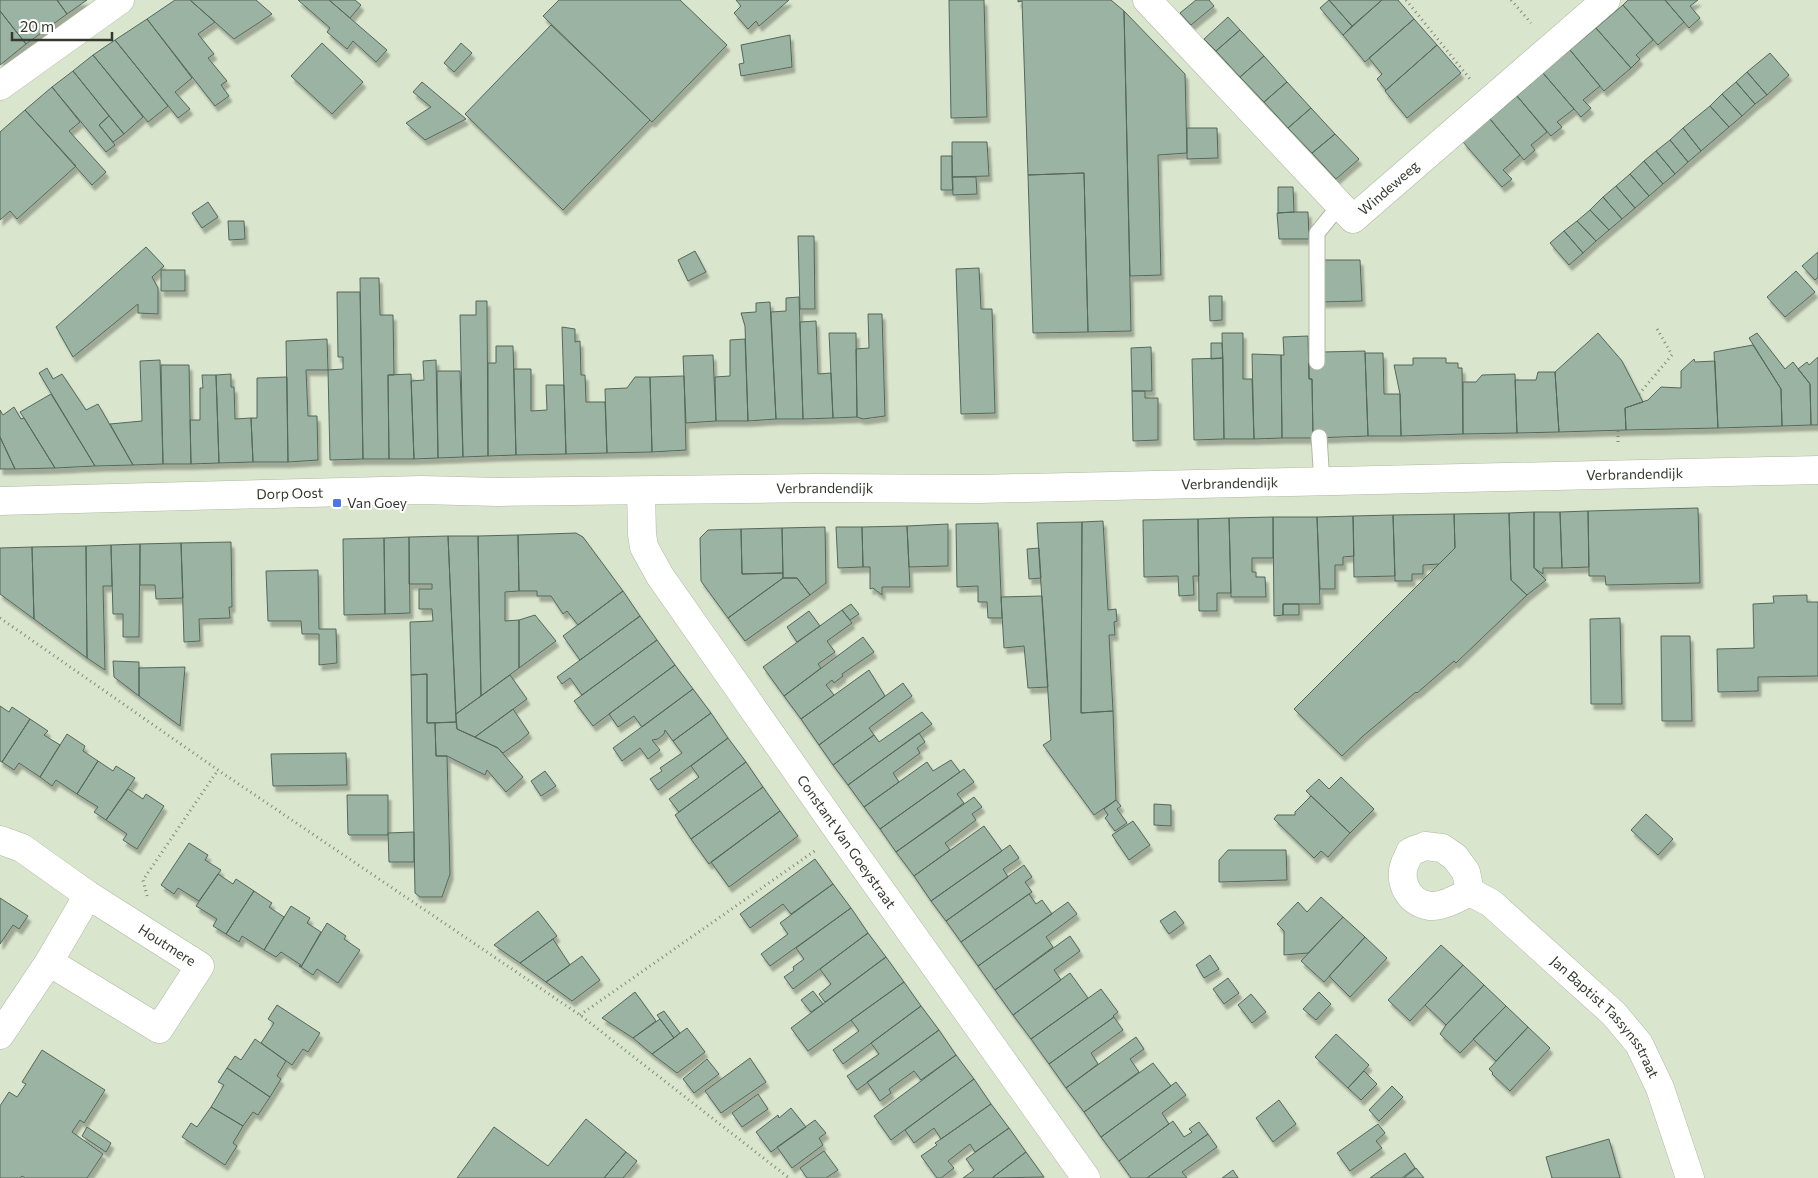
<svg xmlns="http://www.w3.org/2000/svg" width="1818" height="1178" font-family="Commissioner,sans-serif">
  <defs>
    <filter id="shadow"><feDropShadow dx="3" dy="5.5" stdDeviation="1" flood-color="#0004"/></filter>
  </defs>
  <rect width="100%" height="100%" fill="#dae5cd"/>
  <path fill="#9bb3a3" stroke="#53695b" filter="url(#shadow)" d="M0 0H57L67 14 26 44 0 11Z
    M57 0H87L67 14Z
    M175 0H190L215 22 198 34 214 54 208 58 227 81 221 85 229 96 215 106 147 19Z
    M190 0H256L272 14 234 39Z
    M298 0H329L387 50 376 62 353 41 347 49 327 32 330 28Z
    M329 0H355L361 5 350 18Z
    M559 0H680L727 45 652 122 543 16Z
    M736 0H789L759 26 756 21 748 29 734 13 741 6Z
    M949 0H984L987 117 951 118Z
    M1018 0H1111L1124 11 1131 331 1088 332 1084 173 1028 175 1022 1 1018 2Z
    M1196 0H1209L1214 6 1191 25 1180 13Z
    M1329 0H1382L1352 26Z
    M1329 0 1352 26 1343 35 1320 8Z
    M1382 0H1398L1414 19 1365 62 1343 35Z
    M1628 0H1665L1684 22 1658 45 1623 5Z
    M1665 0H1698L1690 6 1700 18 1689 28Z
    M1623 5 1653 40 1636 55 1640 59 1631 68 1596 28Z
    M0 11 26 44 0 65Z
    M1124 11 1185 74 1187 153 1158 155 1161 275 1130 276Z
    M1228 17 1240 30 1216 51 1204 39Z
    M147 19 192 78 175 92 190 109 178 118 115 40Z
    M1414 19 1437 45 1386 90 1377 79 1382 74 1369 58Z
    M551 25 650 120 563 210 465 114Z
    M1596 28 1631 68 1604 91 1570 50Z
    M1240 30 1264 56 1240 77 1216 51Z
    M790 35 792 67 741 76 739 64 744 63 741 45Z
    M115 40 168 106 148 122 93 55Z
    M322 43 363 82 332 114 291 76Z
    M461 43 472 53 454 72 444 63Z
    M1437 45 1461 73 1407 118 1385 91Z
    M1570 50 1600 86 1583 100 1591 108 1581 117 1543 73Z
    M1770 53 1789 75 1767 95 1747 72Z
    M93 55 143 117 124 134 73 71Z
    M1264 56 1287 82 1264 102 1240 77Z
    M73 71 109 116 99 125 115 145 106 152 52 87Z
    M1747 72 1767 95 1755 104 1736 82Z
    M1543 73 1574 109 1557 122 1562 127 1551 136 1517 96Z
    M422 82 466 119 425 140 406 123 431 107 413 92Z
    M1287 82 1311 108 1288 128 1264 102Z
    M1736 82 1755 104 1742 116 1722 94Z
    M52 87 80 122 69 131 106 172 92 185 25 110Z
    M1722 94 1742 116 1729 127 1710 106Z
    M1517 96 1547 132 1531 145 1535 150 1524 160 1490 119Z
    M1710 106 1729 127 1701 151 1683 128Z
    M1311 108 1335 134 1312 153 1288 128Z
    M25 110 76 166 17 219 10 211 0 220V132Z
    M109 116 124 134 113 142 99 125Z
    M1490 119 1520 155 1503 170 1512 179 1502 187 1463 142Z
    M1187 128H1217L1218 158 1187 159Z
    M1683 128 1701 151 1688 162 1670 140Z
    M1335 134 1359 159 1336 179 1312 153Z
    M1670 140 1688 162 1675 174 1656 151Z
    M952 142H987L989 176 952 177Z
    M1656 151 1675 174 1663 184 1644 161Z
    M941 156H952L953 190H941Z
    M1644 161 1663 184 1649 196 1630 174Z
    M1084 173 1088 332 1033 333 1028 175Z
    M1630 174 1649 196 1635 208 1616 186Z
    M952 177H976L977 194 953 195Z
    M1616 186 1635 208 1622 219 1603 197Z
    M1278 187H1293L1294 212 1278 213Z
    M1603 197 1622 219 1609 230 1590 210Z
    M208 202 218 217 202 228 192 213Z
    M1590 210 1609 230 1596 241 1577 221Z
    M1294 212H1308L1309 239H1279L1277 213Z
    M228 221H244L245 239 229 240Z
    M1577 221 1596 241 1583 253 1564 231Z
    M1564 231 1583 253 1569 265 1550 243Z
    M798 236H814L815 309H800Z
    M146 247 164 266 152 277 158 288V314L138 313V304L73 357 56 327Z
    M695 251 706 272 688 281 678 260Z
    M1818 252V277L1815 280 1802 266Z
    M1320 260H1360L1362 301 1322 302Z
    M979 268 981 309H992L995 413 961 414 956 269Z
    M161 270H185V291H161Z
    M1796 271 1815 292 1785 317 1767 297Z
    M360 278H379L380 315H393L394 375H388L389 459H363Z
    M337 292H360L363 459 330 460 328 370 343 369V357H338Z
    M1209 296H1222V320L1210 321Z
    M799 297 803 419H776L771 312 786 311V298Z
    M476 301H487L488 456 463 457 460 315H476Z
    M770 302 776 419 748 421 745 326 741 313 756 312V303Z
    M868 314H882L885 416 863 419 857 417 856 349 869 348Z
    M816 321 818 374 831 373 833 418 803 419 800 322Z
    M562 327 575 329V342L580 341 581 375H585L586 402H605L607 453 566 454Z
    M829 333H856L857 417 833 418Z
    M1222 333H1243V379H1252L1254 439H1224Z
    M1598 333 1622 361 1643 402 1625 408 1626 430 1559 432 1555 372Z
    M1757 333 1785 369 1793 362 1810 384 1811 425 1782 426 1781 389 1749 338Z
    M1308 336 1309 379H1312L1313 438H1282L1281 355H1284L1283 337Z
    M327 339 328 370H306L308 416H317L318 460 288 462 286 341Z
    M745 339 748 421H716L715 377 730 376V340Z
    M1211 343H1222L1223 358 1211 359Z
    M1753 345 1781 389 1782 426 1718 428 1714 352Z
    M496 346H513L516 455 488 456V363H496Z
    M1151 347 1152 391H1132L1131 348Z
    M1365 351 1368 436 1313 438 1312 379H1309V362H1317L1323 352Z
    M1365 353H1383L1384 394H1400L1401 436H1368Z
    M1252 354 1281 355 1282 438 1254 439Z
    M713 355 716 421 686 423 683 356Z
    M1818 357V425H1811L1810 384 1798 369 1807 362 1809 365Z
    M1223 358 1224 439 1194 440 1192 359Z
    M1413 358H1446V363H1458V368H1462L1463 434 1401 436 1400 394 1394 365H1413Z
    M1694 359 1695 362 1715 361 1718 428 1626 430 1625 408 1648 400 1661 387 1681 388V371Z
    M160 360 163 464 133 465 110 424 142 421 140 361Z
    M436 360 438 458 414 459 411 381 424 380 423 361Z
    M161 365H189L191 464H163Z
    M47 368 53 379 62 374 86 410 98 404 133 465 95 466 39 373Z
    M514 369H531V411L547 410 546 385H564L566 454 516 455Z
    M437 371H460L463 457 438 458Z
    M1538 372H1555L1559 432 1517 433 1515 380H1536Z
    M231 374V387H234L235 419 251 418 253 462 219 463 216 375Z
    M411 374 414 459H389L388 375Z
    M1515 374 1517 433 1463 434V382H1476L1482 375Z
    M202 375H216L219 463 191 464 190 420H200V388H203Z
    M684 376 686 450 652 452 650 377Z
    M287 377 288 462H253L251 418H257V378Z
    M635 377H650L652 452 607 453 605 389 627 388Z
    M1132 391H1145V398H1158V440L1133 441Z
    M51 394 95 466 55 468 24 418 20 412Z
    M14 407 21 419 24 418 55 468 15 469 0 437V410L3 415Z
    M0 437 15 469H0Z
    M1698 508 1700 583 1606 585 1605 576H1589L1588 511Z
    M1588 511 1589 567 1562 568 1560 512Z
    M1534 512V568L1546 580 1527 595 1511 580 1509 513Z
    M1534 512H1560L1562 568H1543V574L1534 568Z
    M1509 513 1511 580 1527 595 1456 663 1454 661 1417 693 1416 692 1363 736 1342 756 1294 709 1455 548 1454 514Z
    M1454 514 1455 548 1439 564 1423 565V574H1412V581H1395L1393 515Z
    M1393 515 1395 576 1354 577 1353 516Z
    M1353 516 1354 556 1343 557V565H1335V589H1320L1317 517Z
    M1273 517V558H1252V572H1256V577H1265L1266 597H1231L1229 518Z
    M1273 517H1317L1320 604H1283V615L1274 616Z
    M1229 518 1231 593H1217V611H1199L1198 519Z
    M1198 519 1199 576H1193L1194 595 1179 596 1178 576 1144 577 1143 520Z
    M1103 521 1108 610 1116 609 1117 621 1114 622 1115 635H1109L1113 711 1081 713 1082 522Z
    M1082 522 1081 713 1113 711 1116 800 1094 815 1043 745 1051 740 1037 523Z
    M998 523 1002 618H988L987 602H978V586L957 587 956 524Z
    M948 524V566L909 567 907 526Z
    M907 526 910 587H882V595L873 588 870 589V567H863L862 527Z
    M825 527 826 583 810 595 797 578H783L782 528Z
    M836 527H862L863 567 838 568Z
    M782 528 783 573 742 574 741 529Z
    M741 529 742 574 783 573V578L728 618 701 581 700 538 708 530Z
    M576 533 583 537 623 591 578 625 567 611 563 614 551 596H537V591H519L518 535Z
    M518 535 519 591 505 592V621L519 620V668L481 696 478 536Z
    M448 536 456 722 427 723V674L411 675 410 622 433 621 432 609H419V589H432V584H409V537Z
    M448 536H478L481 696 456 714Z
    M409 537 410 613 385 614 384 538Z
    M384 538 385 614 344 615 343 539Z
    M231 542 232 607H229L230 618 199 619 200 641 184 642 181 543Z
    M181 543 183 598 156 599 155 585H140V544Z
    M140 544 139 637H123V614H113L111 545Z
    M111 545 112 586H103L105 670 87 658 86 546Z
    M86 546 87 658 34 619 32 547Z
    M32 547 34 619 0 594V548Z
    M1039 548 1041 578 1029 579 1027 549Z
    M318 570 319 629H336L337 663 319 665V634H302L301 621H268L266 571Z
    M783 578H797L810 595 745 641 728 618Z
    M623 591 640 616 580 660 563 636Z
    M1807 595V602H1818V676L1758 677V691L1718 692 1717 649 1754 648 1753 604 1774 603 1773 596Z
    M1042 596 1048 687 1028 688 1024 646 1004 648 1001 597Z
    M851 604 859 614 850 620 842 610Z
    M1283 604H1299V615H1283Z
    M842 610 852 623 827 641 835 652 818 664 821 668 784 696 763 667Z
    M809 611 820 626 797 642 787 627Z
    M535 615 556 641 519 668V620Z
    M640 616 657 640 582 695 570 678 562 684 557 677Z
    M1620 618 1622 704H1591L1590 619Z
    M1661 636H1690L1692 721H1662Z
    M863 637 874 652 842 674 843 676 834 683 832 680 826 685 834 695 801 719 784 696Z
    M657 640 675 665 593 726 574 701Z
    M113 661 139 662V696L114 677Z
    M675 665 693 689 642 727 634 716 618 727 609 714Z
    M185 667 180 726 139 696V668Z
    M869 670 885 696 819 745 801 719Z
    M427 674V723H435L436 756H447L450 874 442 897H420L415 893 411 675Z
    M510 675 527 699 475 737 457 729 456 714Z
    M903 683 912 696 869 728 874 735 833 765 819 745Z
    M693 689 711 713 673 741 665 730 664 734 658 739 652 740 660 750 648 759 640 748 622 761 613 748Z
    M0 706 9 712 12 707 30 719 2 762 0 761Z
    M513 709 529 733 520 741 503 753 498 748 475 737Z
    M922 712 932 724 848 785 833 765 874 735 879 742Z
    M711 713 728 738 658 790 650 779 662 771 660 768 682 753 673 741Z
    M30 719 48 731 44 735 60 745 40 777 19 763 14 770 2 762Z
    M456 722 457 729 498 748 523 777 506 792 487 770 485 775 447 756H436L435 723Z
    M919 733 925 742 917 748 920 753 893 773 899 782 864 807 848 785Z
    M67 734 85 746 83 751 98 761 77 794 56 780 52 786 40 777Z
    M728 738 746 762 679 812 669 799 699 777 691 766Z
    M346 753 347 785 273 786 271 754Z
    M951 760 960 772 880 829 864 807 927 762 933 771Z
    M98 761 113 771 116 766 135 778 106 820 94 812 98 807 77 794Z
    M746 762 763 787 691 839 675 815Z
    M964 769 974 782 957 794 964 803 896 852 880 829Z
    M545 771 556 786 541 796 531 781Z
    M1341 777 1374 809 1350 833 1306 791 1319 779 1329 789Z
    M763 787 780 811 709 864 691 839Z
    M128 789 143 799 146 794 164 806 137 849 123 840 127 834 106 820Z
    M347 795H388V835H349L348 834Z
    M1311 796 1350 833 1328 857 1321 851 1314 858 1274 819 1277 815H1295V812Z
    M974 797 982 807 972 814 976 820 945 843 950 850 914 876 896 852Z
    M1116 800 1121 806 1117 809 1127 823 1115 831 1105 818 1108 815 1104 809Z
    M1154 804 1171 805V826L1154 825Z
    M780 811 798 836 729 887 711 862Z
    M1646 814 1673 839 1658 855 1631 830Z
    M1133 821 1150 845 1129 860 1112 835Z
    M984 826 1002 851 931 901 914 876Z
    M414 832V862H389L388 833Z
    M189 843 208 855 205 860 221 870 199 901 178 888 174 894 161 885Z
    M1010 845 1019 858 1003 869 1008 877 946 921 931 901Z
    M1228 850H1286L1287 880 1219 882V860Z
    M815 859 833 884 791 914 783 904 750 928 740 914Z
    M1024 865 1032 877 1025 882 1032 892 961 942 946 921Z
    M218 874 233 884 236 879 254 891 226 934 213 926 217 919 196 906Z
    M833 884 851 908 770 966 761 954 788 934 780 923Z
    M254 891 272 903 269 907 284 917 264 950 242 936 239 942 226 934Z
    M1029 894 1036 904 1042 900 1052 914 978 966 961 942Z
    M1321 897 1343 917 1308 953 1284 955V931L1277 924 1298 902 1307 912Z
    M0 898 28 916 19 929 13 925 0 944Z
    M1068 902 1077 914 1046 937 1053 947 995 990 978 966Z
    M291 906 310 918 307 923 321 932 301 967 299 966 301 965 281 952 276 957 264 950Z
    M851 908 868 933 793 989 784 977 794 970 793 967 804 959 796 948Z
    M538 911 557 936 520 963 494 945Z
    M1175 911 1184 923 1169 934 1160 921Z
    M1343 917 1365 937 1324 982 1301 961Z
    M327 923 346 936 344 939 360 950 338 983 317 969 313 975 301 967Z
    M868 933 886 957 825 1002 819 994 831 984 820 969Z
    M1070 936 1080 951 1054 970 1061 980 1013 1015 995 990Z
    M1365 937 1387 958 1350 997 1329 976Z
    M553 939 570 965 546 982 520 963Z
    M1441 945 1463 965 1410 1021 1388 1000Z
    M1210 955 1219 969 1204 978 1196 965Z
    M582 956 600 980 572 1001 546 982Z
    M886 957 904 982 808 1051 791 1028Z
    M1463 965 1484 985 1446 1025 1425 1005Z
    M1070 973 1088 998 1031 1039 1013 1015Z
    M1228 978 1239 993 1224 1004 1213 989Z
    M904 982 921 1006 843 1064 833 1050 859 1031 851 1020Z
    M1484 985 1506 1006 1460 1053 1440 1034 1446 1025Z
    M1101 989 1118 1012 1113 1016 1114 1017 1049 1064 1031 1039Z
    M813 991 823 1004 811 1012 801 1000Z
    M635 992 656 1021 633 1038 602 1018Z
    M1319 992 1331 1004 1316 1020 1303 1009Z
    M1251 994 1266 1012 1252 1023 1238 1005Z
    M277 1005 320 1033 308 1052 303 1049 292 1065 261 1043 274 1023 268 1019Z
    M921 1006 939 1030 857 1090 847 1076 879 1054 871 1043Z
    M1506 1006 1528 1027 1496 1061 1473 1039Z
    M664 1011 680 1033 674 1038 657 1015Z
    M1114 1017 1123 1030 1091 1053 1098 1064 1066 1088 1049 1064Z
    M660 1019 674 1038 652 1054 633 1038Z
    M1528 1027 1550 1048 1510 1091 1492 1074 1493 1073 1489 1069Z
    M687 1028 705 1052 677 1073 652 1054Z
    M939 1030 956 1055 921 1080 914 1071 889 1089 891 1093 880 1101 867 1082Z
    M1336 1034 1369 1065 1348 1088 1315 1057Z
    M1136 1037 1144 1049 1130 1059 1139 1072 1084 1112 1066 1088Z
    M255 1039 286 1061 277 1076 281 1079 270 1097 227 1068 235 1056 241 1060Z
    M42 1050 105 1090 84 1123 80 1120 72 1132 103 1154 87 1178H25L22 1176 20 1178H0V1106L9 1092 17 1097 26 1084 22 1082Z
    M956 1055 974 1079 891 1140 874 1116Z
    M750 1058 766 1082 721 1113 705 1091Z
    M707 1059 719 1074 694 1093 683 1079Z
    M1153 1063 1171 1086 1101 1137 1084 1112Z
    M227 1068 270 1097 258 1115 253 1112 243 1126 211 1107 224 1085 218 1082Z
    M1364 1071 1377 1084 1361 1100 1348 1088Z
    M974 1079 991 1104 941 1139 934 1128 914 1143 905 1130Z
    M1176 1082 1186 1095 1162 1113 1169 1124 1119 1161 1101 1137Z
    M1392 1086 1403 1097 1379 1121 1369 1110Z
    M758 1094 768 1109 742 1127 732 1113Z
    M1279 1100 1296 1124 1273 1142 1256 1118Z
    M991 1104 1009 1128 975 1152 970 1144 948 1161 954 1168 941 1178H937L921 1156 937 1145 935 1143 941 1139Z
    M211 1107 243 1126 233 1143 237 1146 225 1165 182 1137 191 1123 197 1127Z
    M791 1108 806 1127 771 1152 756 1132 778 1115 779 1118Z
    M586 1119 626 1152 604 1178H457L494 1127 548 1166Z
    M815 1120 826 1133 819 1138 823 1145 792 1168 777 1147Z
    M1173 1121 1184 1137 1192 1132 1189 1129 1199 1122 1208 1134 1147 1178H1131L1119 1161Z
    M1378 1124 1385 1133 1376 1141 1382 1148 1350 1171 1337 1153Z
    M87 1127 111 1143 106 1152 82 1136Z
    M1009 1128 1026 1152 992 1178H963L974 1170 966 1159Z
    M1208 1134 1217 1147 1182 1172 1187 1178H1147Z
    M1609 1139 1620 1178H1552L1546 1157Z
    M824 1151 838 1170 826 1178H807L800 1168Z
    M626 1152 637 1161 623 1178H604Z
    M1026 1152 1044 1177 992 1178Z
    M1405 1153 1415 1168 1402 1178H1370Z
    M1416 1168 1424 1178H1404Z
    M1233 1170 1238 1178H1222Z"/>
  <g fill="none" stroke-linecap="round" stroke-linejoin="round">
    <defs>
      <path id="lane" d="M1317 362V233L1340 205
        M1319 437 1322 482"/>
      <g id="street">
        <path id="s1" d="M1147 0 1353 219 1606 0"/>
        <path d="M0 86 120 0"/>
        <path id="s2" d="M641 491 642 534 644 547 660 576 840 833 1086 1178"/>
        <path id="s3" d="M0 840 22 848 88 895 200 966 159 1029 49 962"/>
        <path d="M1425 846 1442 848 1455 857 1466 872 1470 892C1458 898 1443 907 1430 906 1407 903 1396 878 1407 859 1407 858 1410 853 1410 852 1414 850 1421 848 1425 846Z"/>
        <path id="s4" d="M1470 892 1491 903 1614 1014 1639 1044 1660 1088 1690 1178"/>
        <path d="M0 1035 49 962 88 895"/>
      </g>
      <g id="secondary">
        <path id="s5" d="M0 501 422 490 497 492 815 488 979 489 1818 470"/>
      </g>
    </defs>
    <use href="#lane" stroke="#aeb9a1" stroke-width="17"/>
    <use href="#street" stroke="#aeb9a1" stroke-width="29"/>
    <use href="#secondary" stroke="#aeb9a1" stroke-width="29"/>
    <path stroke="#808877" stroke-width="3" stroke-dasharray="1 4" stroke-linecap="butt" d="M1406 0 1470 79
      M1511 0 1531 23
      M1639 394 1672 355 1656 327
      M1618 431V444
      M0 618 218 770 580 1015 789 1178
      M147 896 143 880 218 770
      M580 1015 816 850"/>
    <use href="#lane" stroke="#fff" stroke-width="15"/>
    <use href="#street" stroke="#fff" stroke-width="28"/>
    <use href="#secondary" stroke="#fff" stroke-width="28"/>
  </g>
  <rect fill="#4f75e8" stroke="#fff" stroke-width="2" x="332" y="498" width="10" height="10" rx="2.5"/>
  <g text-anchor="middle" stroke-width="4" stroke-linejoin="round" paint-order="stroke">
    <g font-size="14" fill="#34392f" stroke="#fff">
      <text dy="5" stroke="none"><textPath href="#s1" startOffset="348">Windeweeg</textPath></text>
      <text dy="5" stroke="none"><textPath href="#s5" startOffset="1635">Verbrandendijk</textPath></text>
      <text dy="5" stroke="none"><textPath href="#s5" startOffset="1230">Verbrandendijk</textPath></text>
      <text dy="5" stroke="none"><textPath href="#s5" startOffset="825">Verbrandendijk</textPath></text>
      <text dy="5" stroke="none"><textPath href="#s5" startOffset="290">Dorp Oost</textPath></text>
      <text dy="5" stroke="none"><textPath href="#s2" startOffset="414">Constant Van Goeystraat</textPath></text>
      <text dy="5" stroke="none"><textPath href="#s3" startOffset="198">Houtmere</textPath></text>
      <text dy="5" stroke="none"><textPath href="#s4" startOffset="186">Jan Baptist Tassynsstraat</textPath></text>
    </g>
    <g font-size="14" fill="#34392f" stroke="#fff" text-anchor="start">
      <text x="347" y="508">Van Goey</text>
    </g>
  </g>
  <path d="M12 32v8h100v-8" fill="none" stroke="#34392f" stroke-width="2.5"/>
  <text x="20" y="32" font-size="15" fill="#34392f" stroke="#ffffff" stroke-width="4" paint-order="stroke">20 m</text>
</svg>
